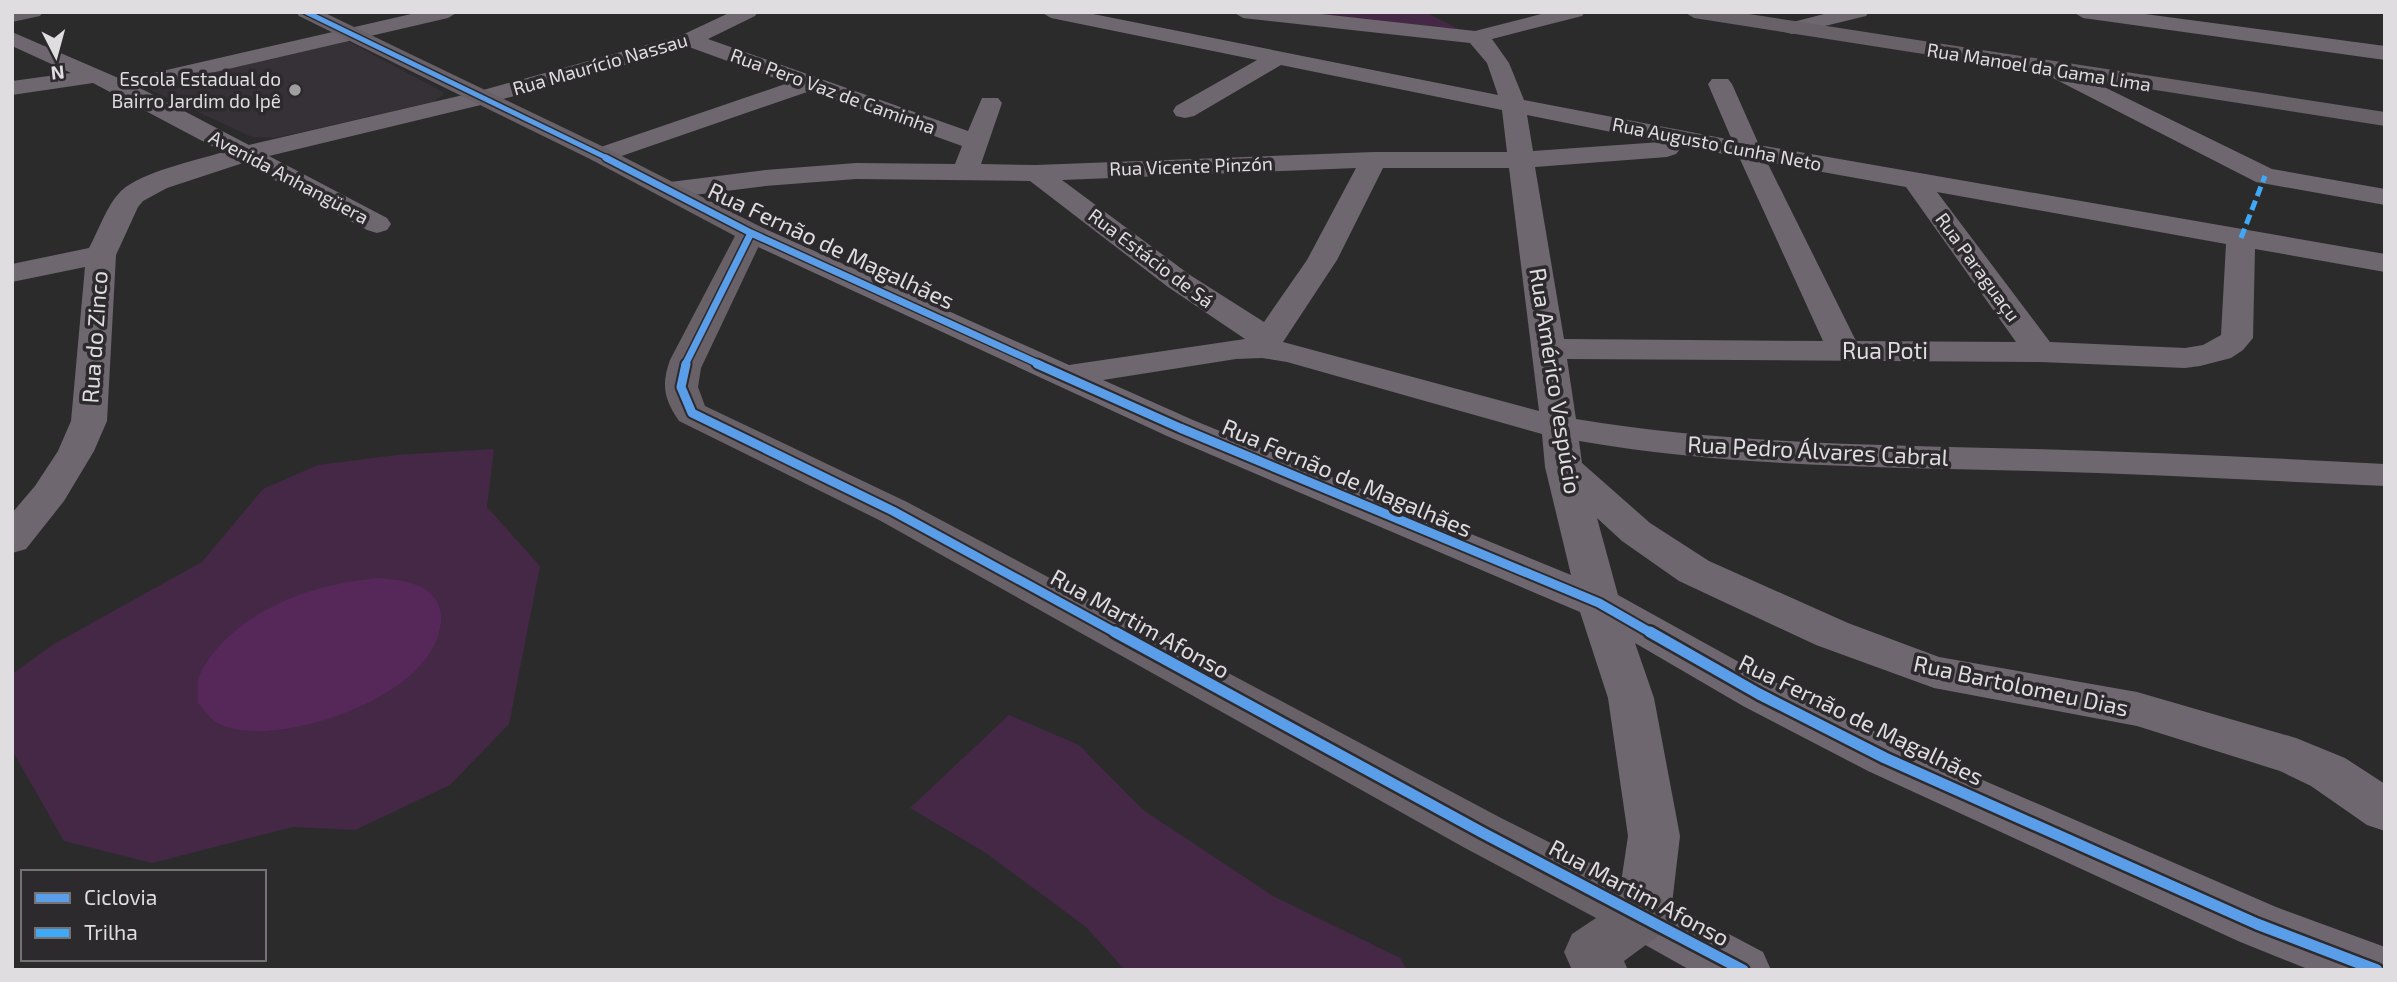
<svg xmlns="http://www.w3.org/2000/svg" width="2397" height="982" font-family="'Exo 2',sans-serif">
  <rect width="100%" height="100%" fill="#2c2b2c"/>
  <path fill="#363037" d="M342 38 443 92V95L433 102 275 138 252 137 146 88Z"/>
  <path fill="#442846" d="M1279 12H1437L1429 14 1459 29Z
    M494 449 487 507 540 566 509 724 450 785 355 830 293 827 152 863 64 841 12 750V674L54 644 202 562 263 489 318 465 397 455Z
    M1009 715 1079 745 1143 810 1273 896 1400 958 1407 970H1125L1086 927 986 853 910 808Z"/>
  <path fill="#56285a" d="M380 578C397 580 416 581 430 593 438 600 442 611 441 621 436 690 316 732 257 731 243 731 223 729 212 719 207 714 202 708 198 703 198 696 197 688 198 681 201 666 214 652 224 641 266 600 323 583 380 578Z"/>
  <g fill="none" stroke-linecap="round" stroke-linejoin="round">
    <path fill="#6f676f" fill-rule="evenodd" d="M420 12H458L448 18 142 89 249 145 476 92 682 35 731 12H758L755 16 708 39 968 131 982 98H998L1002 103 981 164 1036 165 1374 152H1507L1502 110 1281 65 1194 116 1185 118 1176 116 1173 111 1176 106 1257 60 1051 18 1041 12H1083L1498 95 1487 63 1470 43 1243 18 1233 12H1303L1475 31 1549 12H1585L1582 16 1492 39 1509 63 1524 100 1732 140 1708 84 1712 79H1728L1732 84 1759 145 2385 254V272L2255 249 2253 338 2243 350 2231 358 2200 366 2185 368 2040 362 1567 359 1576 419C1727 444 1882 445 2035 449 2152 452 2268 458 2385 464V486C2268 481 2151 474 2034 471 1883 467 1729 467 1579 441L1582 463 1650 523 1709 561 1848 623 1939 657 2137 692 2296 738 2345 758 2385 784V831L2367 825 2311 786 2280 771 2137 726 1934 688 1816 645 1679 581 1622 541 1597 518 1618 595 1775 682 1902 745 2276 907 2385 947V970H2310L2238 941 1868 771 1743 706 1635 643 1654 698 1680 836 1672 904 1763 952 1771 970H1690L1624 933 1616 916 1628 836 1608 698 1580 612 1167 436 741 239 737 233 741 227 751 224 761 227 1069 365 1245 339 1168 287 1030 181 856 179 765 186 670 198 660 196 656 190 660 184 670 182 765 170 856 163 955 164 962 146 810 91 610 160 601 163 592 160 588 155 592 150 788 83 689 47 489 103 269 156 387 218 391 224 387 230 377 233 367 230 243 163 167 188 143 201 138 207 116 255 107 421 94 451 64 501 26 549 12 553V513L35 486 58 451 71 421 85 267 12 282V264L89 248C99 230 106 206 121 191 143 171 195 161 223 152L93 83 12 95V81L71 73 12 46V32L123 80ZM1527 115 1661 142 1533 151ZM1677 145 1739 157 1823 341 1564 339 1535 167 1667 157 1676 154 1680 149ZM1767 162 1906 187 2016 342 1856 341ZM1356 168 1307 260 1264 322 1190 275 1062 180ZM1383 168H1509L1539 411 1283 342 1337 260ZM1937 192 2226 244 2221 335 2203 345 2185 348 2050 342ZM1262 358 1287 362 1542 434 1545 467 1571 575 1193 420 1103 380 1236 359Z
      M1832 12H1869L1866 16 1792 34 1785 32 1782 28 1785 24Z
      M2073 12H2130L2385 46V60L2083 18Z
      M2055 63 2272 169 2385 189V205L2256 182 2047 75 2044 70 2047 65Z"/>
    <path fill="#686168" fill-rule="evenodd" d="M12 12H43L40 16 12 22Z
      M296 12H323L610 150 761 227 765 233 701 368 698 387 705 406 907 502 1501 818 1662 899 1670 916 1662 933 1624 961 1628 970H1572L1564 952 1572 934 1596 918 1465 848 879 520 679 421C664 399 661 385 670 360L735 236 592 160 299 16Z
      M1684 12H1736L2385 112V126L1694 18Z"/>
    <path stroke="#3fa9f5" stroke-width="5" stroke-dasharray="10 5" stroke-linecap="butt" d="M2241 238 2265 176"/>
    <defs>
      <path id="cycleway-far3" d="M306 12 609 159"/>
      <path id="cycleway-far2" d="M606 158 751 233 1041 365
        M685 365 751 233"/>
      <path id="cycleway-far1" d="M686 364 681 387 692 413 893 511 1118 634
        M1037 364 1180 428 1599 603 1653 634"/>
      <path id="cycleway" d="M1115 632 1483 833 1743 970
        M1650 632 1759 694 1885 758 2257 924 2377 970"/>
    </defs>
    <use href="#cycleway-far3" stroke="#2d2a2d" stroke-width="8"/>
    <use href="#cycleway-far2" stroke="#2d2a2d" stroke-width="10"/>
    <use href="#cycleway-far1" stroke="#2d2a2d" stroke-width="13"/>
    <use href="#cycleway" stroke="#2d2a2d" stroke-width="16"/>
    <use href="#cycleway-far3" stroke="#5a9eea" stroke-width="5"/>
    <use href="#cycleway-far2" stroke="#5a9eea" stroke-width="7"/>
    <use href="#cycleway-far1" stroke="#5a9eea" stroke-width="9"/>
    <use href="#cycleway" stroke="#5a9eea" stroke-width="11"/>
  </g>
  <circle fill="#a09fa0" stroke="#2d2a2d" stroke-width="2.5" cx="295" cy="90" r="7"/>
  <g text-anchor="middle" stroke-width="7" stroke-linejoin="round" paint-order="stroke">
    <g font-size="19" fill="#dfdddf" stroke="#2d2a2d">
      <text transform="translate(600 64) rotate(-16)" y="7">Rua Maurício Nassau</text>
      <text transform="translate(2039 67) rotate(9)" y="7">Rua Manoel da Gama Lima</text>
      <text transform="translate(833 91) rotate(20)" y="7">Rua Pero Vaz de Caminha</text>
      <text transform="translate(1717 144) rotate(11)" y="7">Rua Augusto Cunha Neto</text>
      <text transform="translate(1191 166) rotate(-2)" y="7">Rua Vicente Pinzón</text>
      <text transform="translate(289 177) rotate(28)" y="7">Avenida Anhangüera</text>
      <text transform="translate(1151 258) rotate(37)" y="7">Rua Estácio de Sá</text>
      <text transform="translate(1978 267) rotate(54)" y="7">Rua Paraguaçu</text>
    </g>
    <g font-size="19" fill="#dfdddf" stroke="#2d2a2d" text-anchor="end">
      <text x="281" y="86">Escola Estadual do<tspan x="281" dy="22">Bairro Jardim do Ipê</tspan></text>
    </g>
    <g font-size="23" fill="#dfdddf" stroke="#2d2a2d">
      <text transform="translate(831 246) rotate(25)" y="8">Rua Fernão de Magalhães</text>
      <text transform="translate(95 337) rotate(-86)" y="8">Rua do Zinco</text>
      <text x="1885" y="359">Rua Poti</text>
      <text transform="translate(1555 381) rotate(81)" y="8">Rua Américo Vespúcio</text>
      <text transform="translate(1818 451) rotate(3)" y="8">Rua Pedro Álvares Cabral</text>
      <text transform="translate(1347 478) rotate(23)" y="8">Rua Fernão de Magalhães</text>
      <text transform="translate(1140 624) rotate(29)" y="8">Rua Martim Afonso</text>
      <text transform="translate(2021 686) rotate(12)" y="8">Rua Bartolomeu Dias</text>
      <text transform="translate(1861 720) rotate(26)" y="8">Rua Fernão de Magalhães</text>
      <text transform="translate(1639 893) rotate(28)" y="8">Rua Martim Afonso</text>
    </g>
  </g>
  <rect width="2397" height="982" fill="none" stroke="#dfdddf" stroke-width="28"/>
  <rect x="21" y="870" width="245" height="91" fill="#2d2a2d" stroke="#747274" stroke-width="2"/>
  <rect x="35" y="893" width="35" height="10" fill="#5a9eea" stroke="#747274" stroke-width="2"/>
  <text x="84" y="905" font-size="21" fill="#dfdddf">Ciclovia</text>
  <rect x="35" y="928" width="35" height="10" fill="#3fa9f5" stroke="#747274" stroke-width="2"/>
  <text x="84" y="940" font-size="21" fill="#dfdddf">Trilha</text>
  <g transform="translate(56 56) rotate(174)" stroke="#2d2a2d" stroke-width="5" paint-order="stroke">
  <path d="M0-5L12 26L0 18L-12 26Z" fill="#dfdddf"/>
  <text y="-10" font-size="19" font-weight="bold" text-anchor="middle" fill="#dfdddf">N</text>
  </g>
</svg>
